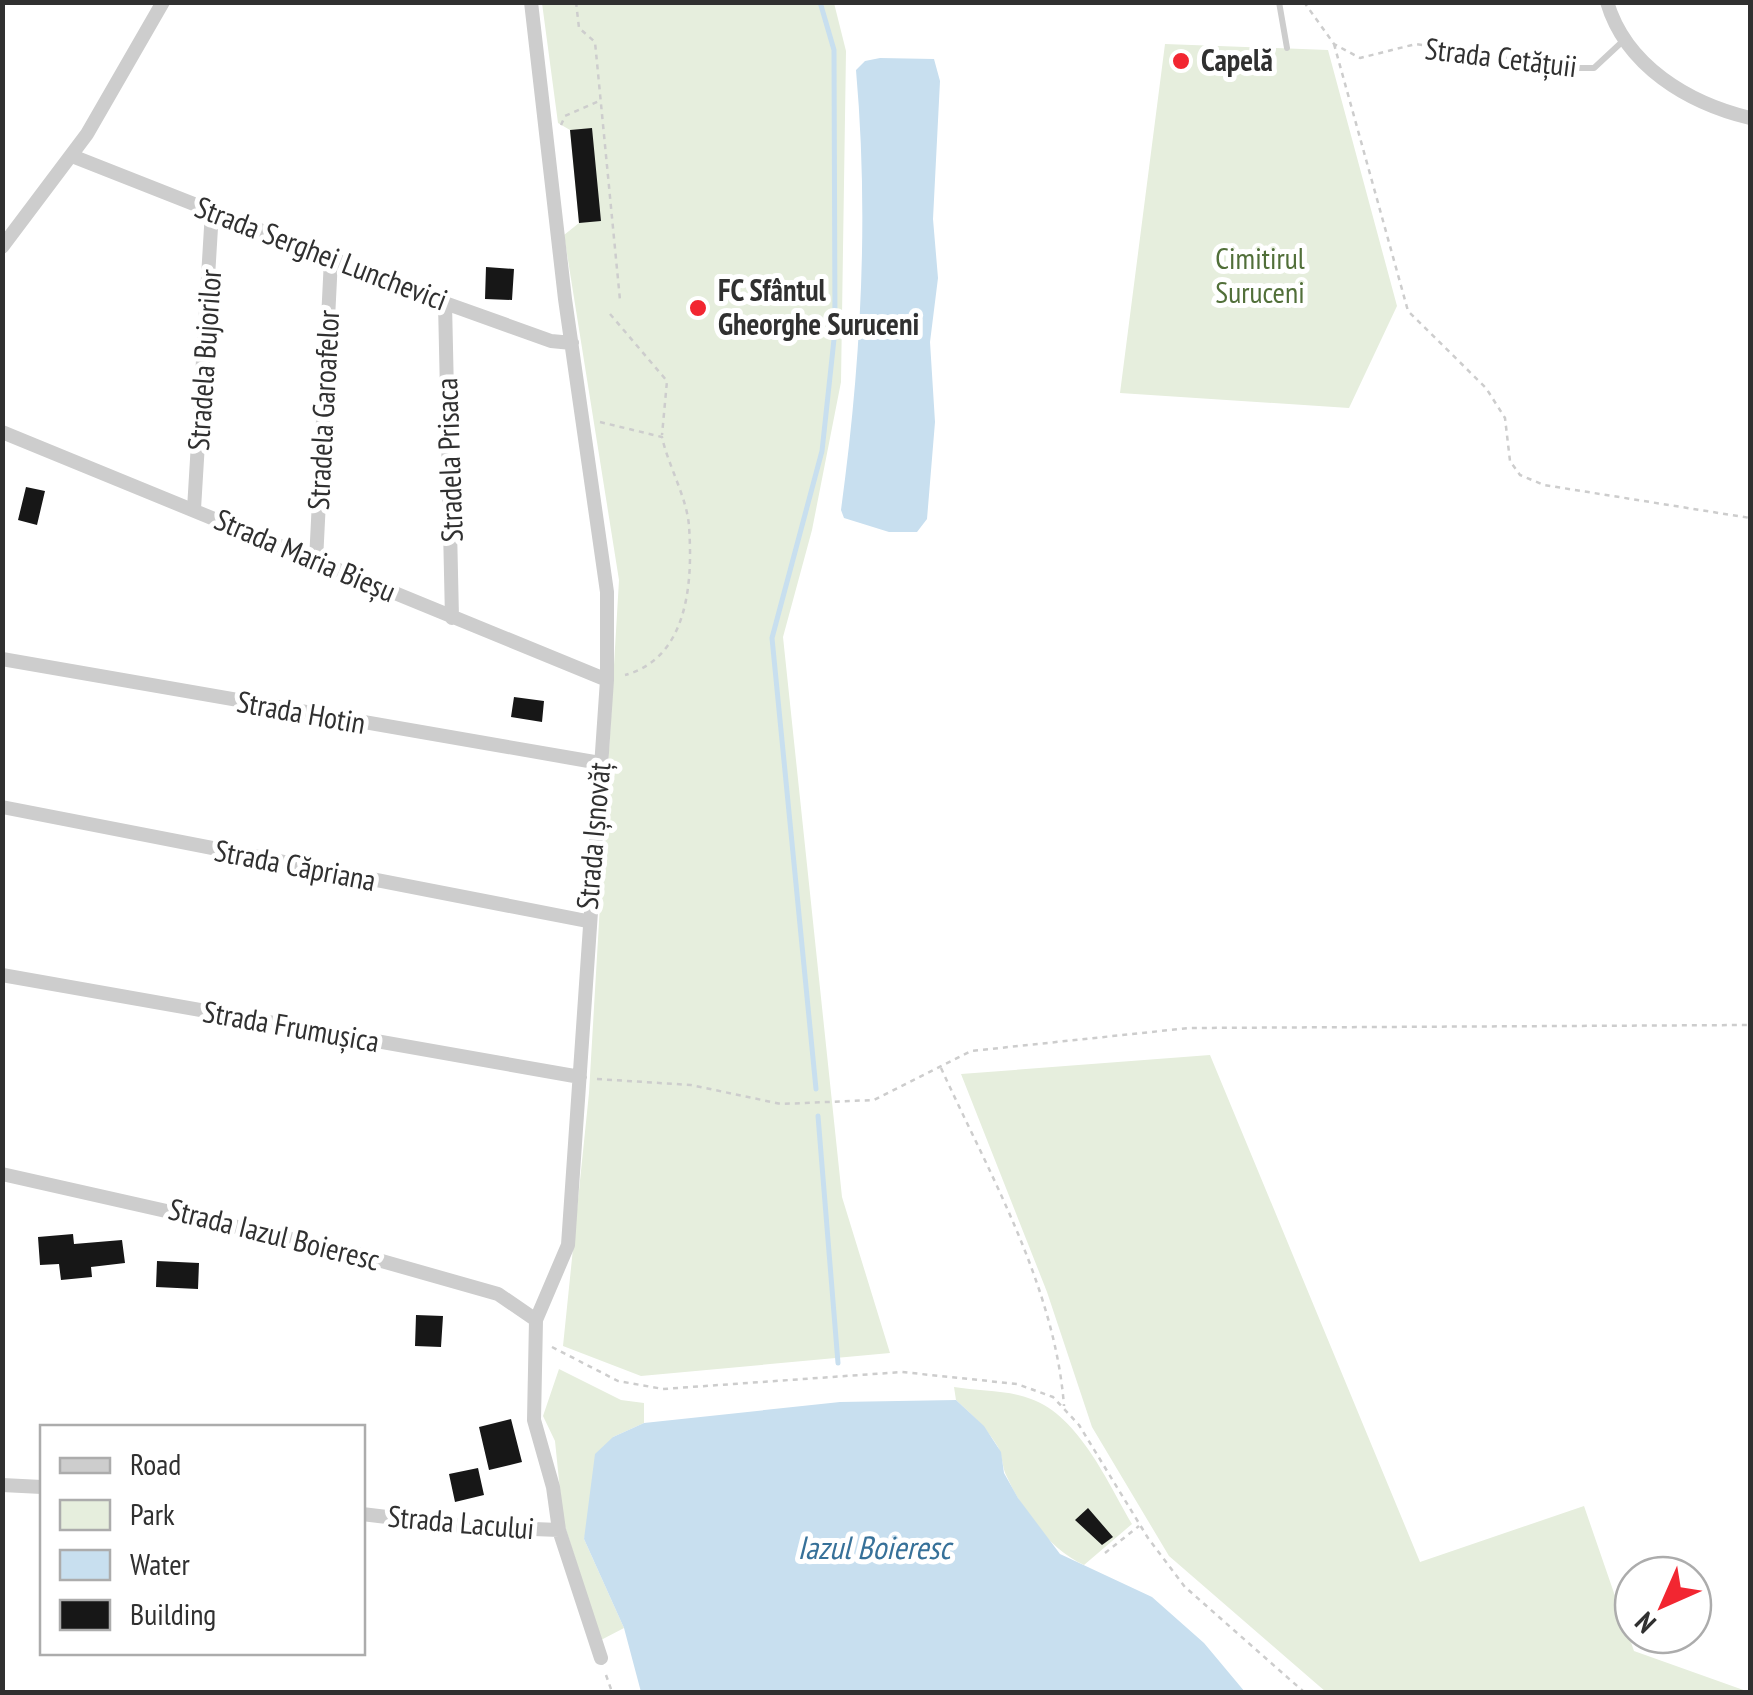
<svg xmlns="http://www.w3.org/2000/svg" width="1753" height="1695" font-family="'PT Sans Narrow',sans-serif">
  <rect width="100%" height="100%" fill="#fff"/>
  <path fill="#e6eedd" d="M542 3H834L846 51 841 382 812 530 783 637 842 1197 890 1353 641 1376 563 1346 589 1093 619 580 564 235 579 223 570 130 558 123Z
    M1165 44 1328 50 1397 306 1349 408 1120 393Z
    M1210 1055 1420 1562 1584 1506 1634 1651 1749 1692H1326L1169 1556 1092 1427 1047 1292 961 1074Z
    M559 1369 621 1400 644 1403V1423L613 1437 584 1539 624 1628 601 1640 563 1520 555 1441 543 1416Z
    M954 1387C978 1391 1009 1390 1031 1399 1079 1416 1108 1483 1132 1524L1084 1565C1049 1549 1023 1512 1007 1477 1002 1468 1003 1457 998 1447 987 1428 972 1415 956 1400Z"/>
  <path fill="#c8dfef" d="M880 58 934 59 940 81 933 219 938 278 930 342 935 422 927 519 917 532H889L844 518 841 510C861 364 869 217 856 70L865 61Z
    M956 1400 984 1426 1001 1452 1004 1473 1018 1498 1060 1554 1152 1597 1204 1643 1245 1692H641L624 1628 584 1539 595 1454 613 1437 644 1423 840 1402Z"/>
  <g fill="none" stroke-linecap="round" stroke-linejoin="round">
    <path stroke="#c8dfef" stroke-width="5" d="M816 1089 772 638 822 451 835 330 834 50 820 2
      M818 1116 838 1363"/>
  </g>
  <path fill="#171717" d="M592 128 601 221 579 223 570 130Z
    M486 267 514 269 512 300 485 299Z
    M26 487 45 491 37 525 18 520Z
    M514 697 544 701 542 722 511 717Z
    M73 1234 74 1244 122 1240 125 1263 91 1267 92 1277 61 1280 59 1264 40 1265 38 1237Z
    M157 1261 199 1263 198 1289 156 1287Z
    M416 1315 443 1316 441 1347 415 1346Z
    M511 1419 522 1462 489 1470 479 1427Z
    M478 1468 484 1495 455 1502 449 1474Z
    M1088 1508 1113 1537 1102 1545 1075 1520Z"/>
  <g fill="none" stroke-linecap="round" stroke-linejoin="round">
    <path stroke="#cdcdcd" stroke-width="2.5" stroke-dasharray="5 5" stroke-linecap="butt" d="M576 2 579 28 595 42 620 300
      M1304 2 1334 44 1360 58 1416 44 1560 66
      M1334 44 1408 311 1486 388 1505 418 1510 461 1520 475 1544 485 1750 518
      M561 125 565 116 599 101
      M610 314 667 381 662 435
      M600 422 662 437C668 465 687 498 689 526 693 583 688 658 625 675
      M941 1068C990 1175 1055 1287 1064 1406
      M597 1079 691 1085 781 1104 874 1100 971 1051 1189 1028 1750 1025
      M552 1347 618 1381 663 1389 902 1372 1017 1384 1053 1397 1079 1425 1148 1538 1185 1587 1304 1692
      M1105 1553 1139 1526
      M606 1675 612 1692"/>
    <path stroke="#cdcdcd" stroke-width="6" d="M1279 2 1287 48
      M1571 68H1594L1623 41"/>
    <path stroke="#cdcdcd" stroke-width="14" d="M531 2 565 299 607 592V680L568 1245 536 1320 534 1420 553 1487 559 1530 601 1658
      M1607 2C1626 66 1688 103 1750 118
      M72 156 445 303 551 341 572 343
      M2 247 87 134 163 2
      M445 303 452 618
      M2 432 607 680
      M194 509 212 211
      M316 561 331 259
      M2 659 600 763
      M2 807 587 921
      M2 975 580 1077
      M2 1174 357 1254 498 1294 536 1320
      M2 1485 42 1487
      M362 1514 461 1526 559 1530"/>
  </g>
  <g fill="#f22631" stroke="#fff" stroke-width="4">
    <circle cx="1181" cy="61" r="10"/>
    <circle cx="698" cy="308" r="10"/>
  </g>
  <g text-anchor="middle" stroke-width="10" stroke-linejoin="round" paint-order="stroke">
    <g font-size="30" fill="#303030" stroke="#fff">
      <text transform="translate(1501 58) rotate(7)" y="10">Strada Cetățuii</text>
      <text transform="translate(321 254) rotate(21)" y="10">Strada Serghei Lunchevici</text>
      <text transform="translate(205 360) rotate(-86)" y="10">Stradela Bujorilor</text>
      <text transform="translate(324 410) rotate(-87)" y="10">Stradela Garoafelor</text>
      <text transform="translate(450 460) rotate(-92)" y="10">Stradela Prisaca</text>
      <text transform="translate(305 556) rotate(23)" y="10">Strada Maria Bieșu</text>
      <text transform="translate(301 713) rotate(10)" y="10">Strada Hotin</text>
      <text transform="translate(594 836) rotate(-85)" y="10">Strada Ișnovăț</text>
      <text transform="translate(295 866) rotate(11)" y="10">Strada Căpriana</text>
      <text transform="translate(291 1027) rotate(10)" y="10">Strada Frumușica</text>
      <text transform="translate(274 1235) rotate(14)" y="10">Strada Iazul Boieresc</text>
      <text transform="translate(461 1523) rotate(5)" y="10">Strada Lacului</text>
    </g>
    <g font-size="30" font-weight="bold" fill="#303030" stroke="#fff" text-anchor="start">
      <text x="1201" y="71">Capelă</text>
      <text x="718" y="301">FC Sfântul<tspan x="718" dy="34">Gheorghe Suruceni</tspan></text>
    </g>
    <g font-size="30" fill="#516f39" stroke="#fff">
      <text x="1260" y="269">Cimitirul<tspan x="1260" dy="34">Suruceni</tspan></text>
    </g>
    <g font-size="32" font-style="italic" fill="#377199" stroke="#fff">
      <text x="874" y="1559">Iazul Boieresc</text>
    </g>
  </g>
  <rect width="1753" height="1695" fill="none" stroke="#303030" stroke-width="10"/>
  <rect x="40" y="1425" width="325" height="230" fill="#ffffff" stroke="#acacac" stroke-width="2.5"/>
  <rect x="60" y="1458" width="50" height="15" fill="#cdcdcd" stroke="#acacac" stroke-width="2.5"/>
  <text x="130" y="1475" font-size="30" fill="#303030">Road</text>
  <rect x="60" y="1500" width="50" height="30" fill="#e6eedd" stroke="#acacac" stroke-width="2.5"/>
  <text x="130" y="1525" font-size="30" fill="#303030">Park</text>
  <rect x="60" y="1550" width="50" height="30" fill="#c8dfef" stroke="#acacac" stroke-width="2.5"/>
  <text x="130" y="1575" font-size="30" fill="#303030">Water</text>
  <rect x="60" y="1600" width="50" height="30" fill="#171717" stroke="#acacac" stroke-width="2.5"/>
  <text x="130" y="1625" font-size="30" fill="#303030">Building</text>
  <g transform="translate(1663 1605) rotate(225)"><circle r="48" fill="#ffffff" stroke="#acacac" stroke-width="2.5"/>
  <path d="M0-8L18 38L0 25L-18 38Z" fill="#f22631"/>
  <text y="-15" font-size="28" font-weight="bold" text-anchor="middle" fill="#303030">N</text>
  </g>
</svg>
